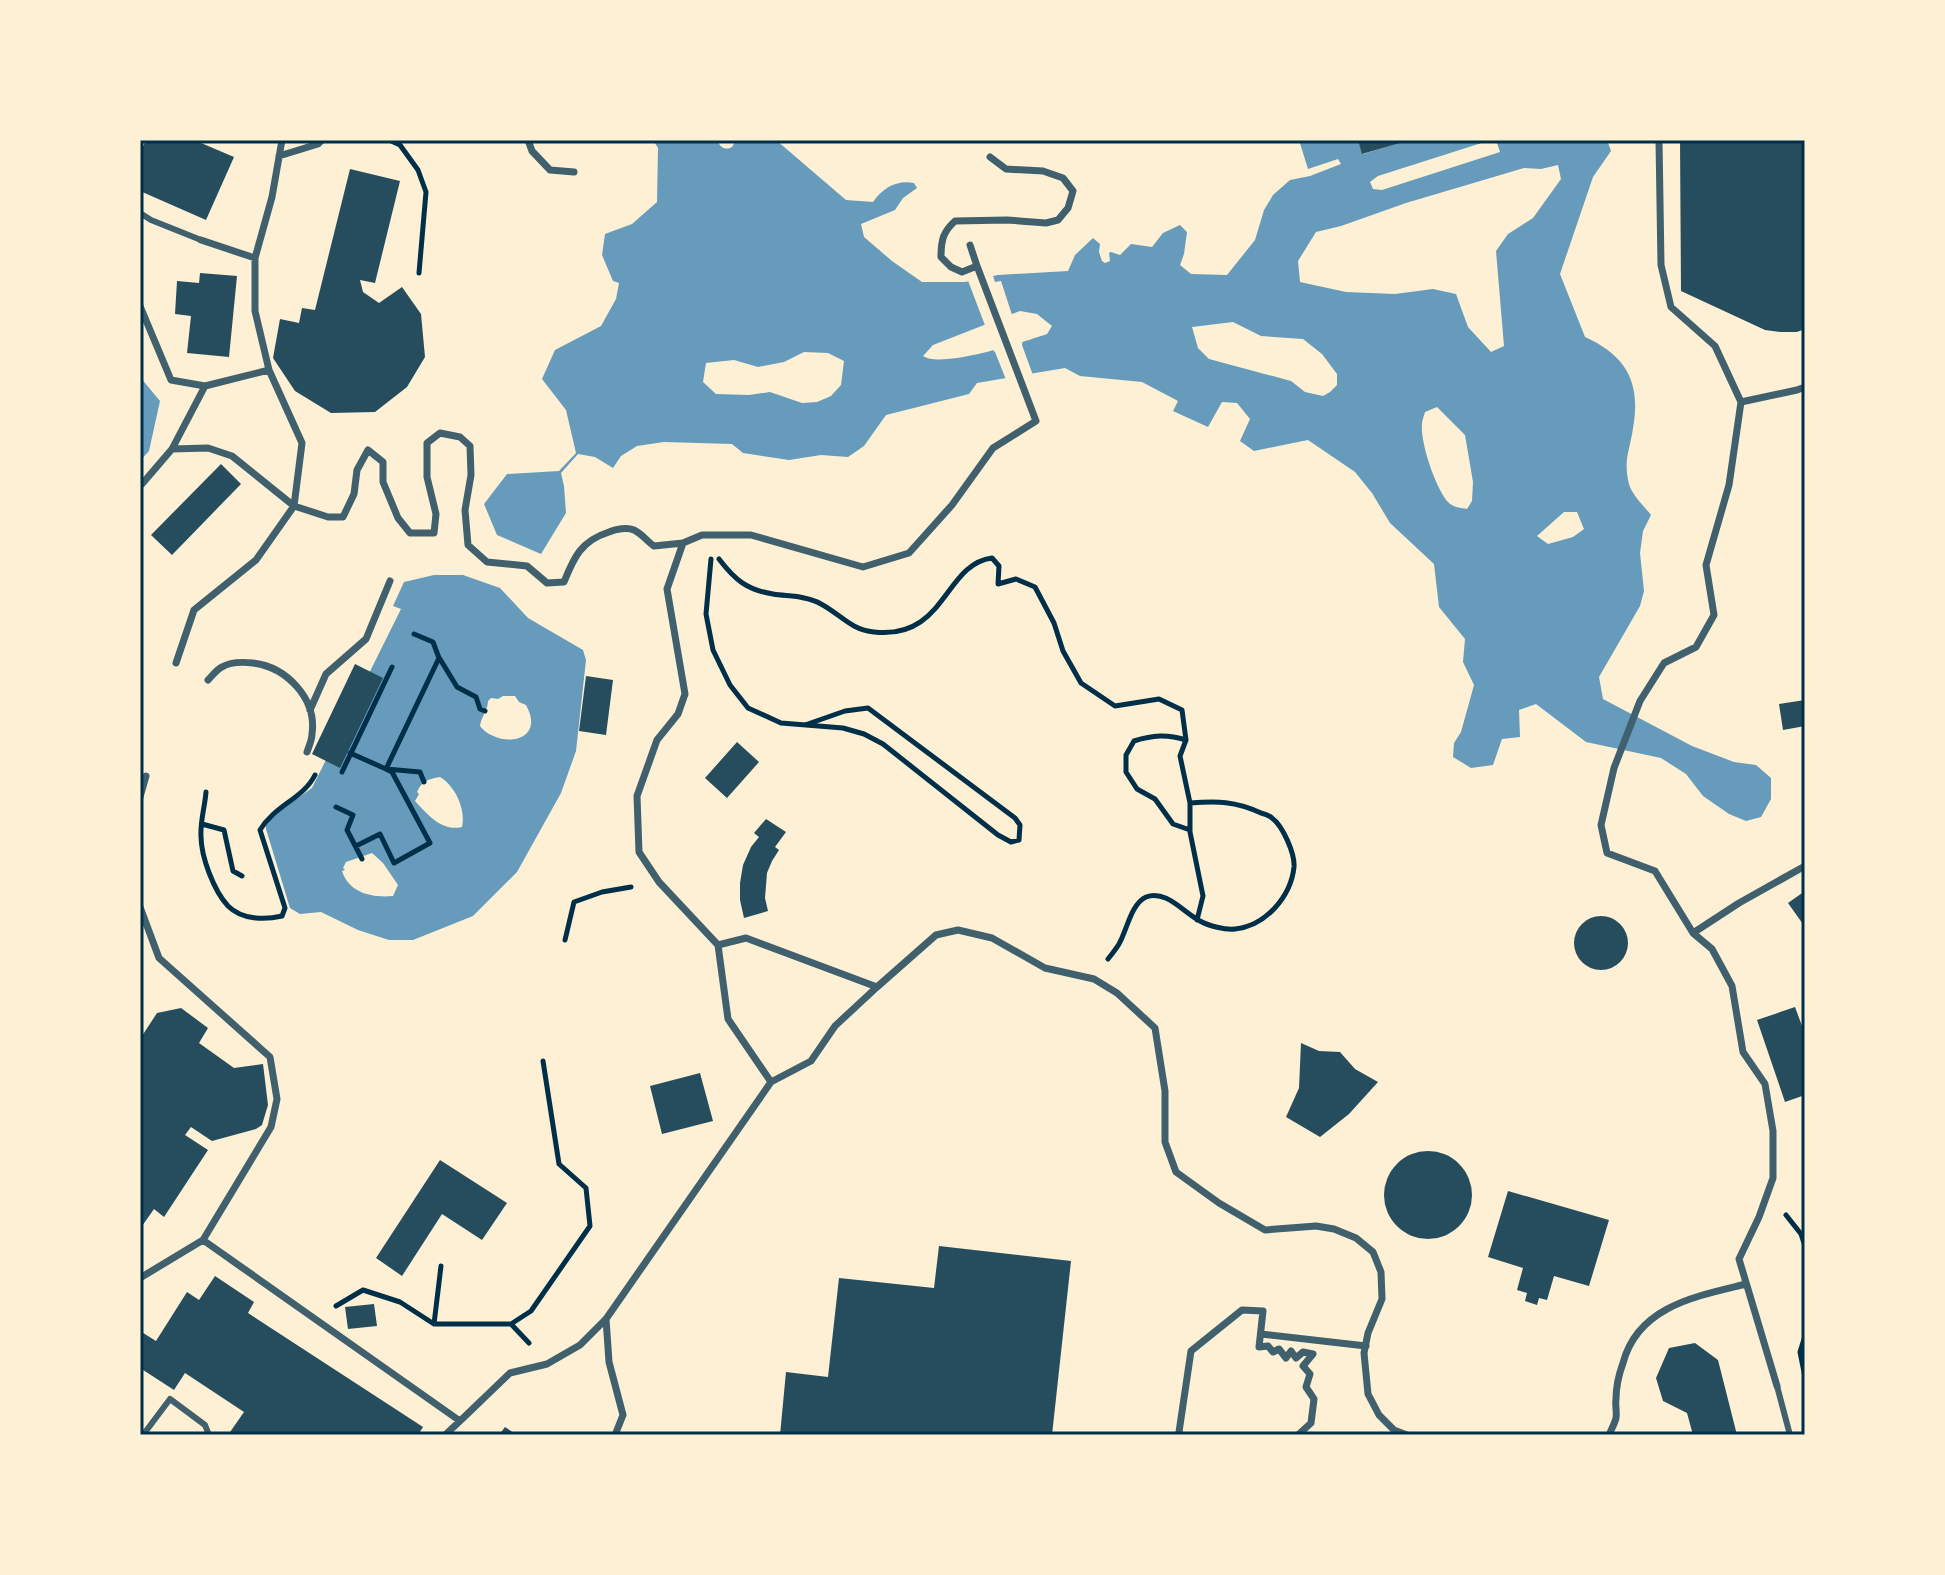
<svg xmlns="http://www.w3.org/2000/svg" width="1945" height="1575" font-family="'DM Sans',sans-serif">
  <rect width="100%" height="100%" fill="#fdf0d5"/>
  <path fill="#669bbc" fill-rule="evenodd" d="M653 140H717C720 147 725 151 732 147L736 140H776L846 200 873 202C883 188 896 180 914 183L917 188 903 198 895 210 861 224 864 237 892 261 922 282H965L998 275 1068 271 1075 255 1093 238 1100 244 1099 252 1102 261 1105 263 1110 261 1109 253 1111 252 1120 255 1131 244 1152 247 1163 233 1180 225 1187 232 1184 254 1180 265 1191 274 1227 275 1255 240 1264 210 1273 195 1290 180 1310 176 1341 164 1338 159 1308 169 1299 140H1358L1363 154 1409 140 1412 143 1419 140H1491L1378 176 1370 182 1373 189 1382 190 1500 152 1496 140H1607L1611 151 1593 177 1560 274 1585 337C1627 356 1641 383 1633 428 1630 450 1623 460 1629 484 1632 495 1644 506 1651 515L1643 531 1640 553 1644 591 1640 606 1599 677 1603 699 1692 746 1734 762 1756 765 1771 778V799L1761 817 1746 821 1729 814 1703 796 1686 774 1661 758 1586 742 1536 704 1519 710 1520 737 1502 739 1493 765 1471 768 1453 757 1454 743 1461 732 1474 685 1463 662 1465 639 1439 607 1434 564 1390 523 1372 493 1355 472 1308 440 1254 451 1240 441 1250 419 1237 403 1222 402 1208 427 1173 411 1178 401 1142 382 1080 376 1065 368 977 383 969 394 886 415 864 446 848 457 821 455 789 460 743 453 732 444 664 442 637 446 621 456 613 468 595 457 578 454 561 473 564 486 566 513 541 554 497 535 484 504 507 474 559 471 576 453 566 410 542 379 555 350 601 326 616 299 619 283 613 281 602 255 605 234 632 224 657 202 658 148ZM1558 165 1561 179 1533 218 1508 234 1496 251 1504 346 1491 352 1468 327 1456 294 1433 289 1395 294 1346 292 1300 282 1298 261 1316 232 1341 226 1406 203 1524 168 1541 169ZM1020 311 1037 314 1052 326 1047 334C1023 342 942 369 923 356L933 345ZM1233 322 1261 336 1303 339 1322 354 1337 374V385L1330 392 1323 396 1305 392 1291 381 1209 359 1198 348 1192 327ZM804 352 828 353 844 361 841 385 831 396 817 402 802 403 770 392 749 395 716 394 703 382 706 363 734 360 758 367 784 362ZM1437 407 1465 435 1473 482 1472 501 1467 509C1461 508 1453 507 1449 503 1436 490 1420 442 1422 424 1422 420 1424 416 1425 412ZM1564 512H1577L1584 529 1573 537 1548 544 1537 536Z
    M140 377 160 401 149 451 140 461Z
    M434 575H463L500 588 528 618 583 650 586 660 576 751 561 793 517 872 473 916 413 940H389L358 930 321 912 300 914 290 908 266 829V825L273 816 312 788 401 609 393 606 404 582ZM503 696H515L519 702 526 705C547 743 498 749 480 726 481 717 488 710 488 701L491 698 498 699ZM440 777C455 786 466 809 462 827 442 832 427 814 415 801L419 794 417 792C422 781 428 779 440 777ZM372 853 383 863 398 885 393 896C372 898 349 893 342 871L345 870 343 868 346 862Z"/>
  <path fill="#fdf0d5" d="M992 272 995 282 1001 281 1013 318 986 328 967 278Z
    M1023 337 1022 345 1034 378 1007 382 995 352 989 346Z"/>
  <path fill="#264d5e" d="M146 140H194L234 157 206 220 140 191V153Z
    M1358 140H1407V141L1362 154Z
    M1680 140H1805V329L1797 332H1781L1765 330 1681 291Z
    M350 169 400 181 375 283 360 280 363 292 379 303 402 287 421 314 425 357 407 387 375 412 331 413 295 391 273 358 280 319 299 323 302 308 315 310Z
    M200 273 237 276 229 357 187 353 191 316 175 314 177 281 199 283Z
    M221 464 241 484 172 555 151 535Z
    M355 664 383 678 340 768 312 754Z
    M586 676 613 680 606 735 579 731Z
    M1805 700V726L1783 730 1779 704Z
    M737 742 759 762 727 798 705 778Z
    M766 819 786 832 775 847 779 850 772 861 767 873 765 898 768 911 744 918 740 900V883L743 865 751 847 759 837 754 833Z
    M1805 891V927L1788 903Z
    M1574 943a27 27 0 1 1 54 0a27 27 0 1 1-54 0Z
    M1795 1007 1805 1034V1095L1785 1102 1757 1020Z
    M181 1008 208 1028 199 1043 234 1068 263 1064 268 1105 262 1125 256 1129 212 1141 191 1127 185 1135 208 1150 164 1217 154 1209 140 1229V1049L142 1045 140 1044V1039L157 1013Z
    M1301 1043 1319 1051 1340 1052 1355 1069 1378 1082 1349 1114 1320 1137 1286 1117 1299 1088Z
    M700 1073 713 1121 662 1134 650 1086Z
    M1384 1195a44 44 0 1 1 88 0a44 44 0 1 1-88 0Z
    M440 1160 507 1203 482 1240 442 1214 402 1276 376 1258Z
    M1508 1191 1609 1220 1589 1286 1554 1276 1547 1300 1539 1298 1537 1305 1525 1301 1527 1293 1517 1290 1523 1268 1488 1257Z
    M939 1246 1071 1261 1052 1435H780L786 1372 828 1377 839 1278 934 1288Z
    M215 1276 254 1302 248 1313 423 1427 418 1435H228L244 1412 185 1373 174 1390 140 1368V1331L156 1341 187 1292 199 1300Z
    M374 1304 377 1326 348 1329 345 1307Z
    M1695 1343 1718 1360 1737 1435H1693L1687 1413 1663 1401 1656 1378 1669 1348Z
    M505 1427 517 1435H499Z"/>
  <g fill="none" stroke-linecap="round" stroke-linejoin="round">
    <path stroke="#003049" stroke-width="5" d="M389 140 400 145 418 170 426 192 419 273
      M711 559 706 614 713 650 730 685 748 708 781 723 843 728 864 734 883 744 998 835 1011 842 1019 840 1020 825 1015 818 868 708 845 711 805 725
      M719 559C735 580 747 590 773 594 783 596 794 595 804 598 809 599 816 601 821 604 840 614 851 630 874 632 946 640 944 564 992 558L999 566 998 584 1016 579 1035 587 1054 623 1063 651 1081 683 1115 706 1159 699 1182 710 1186 740
      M440 659 457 687 476 697 480 709 485 711
      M350 753 386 769 420 772 424 782
      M342 772 392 667
      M206 792C205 806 200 822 201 836 201 857 214 891 228 906 242 920 265 920 282 916L285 908 260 830C275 805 303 799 315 775
      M1190 803 1180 756 1186 740C1167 734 1153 735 1134 741L1126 755V772L1137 789 1155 799 1173 824 1190 830
      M336 807 353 815 347 830 362 859
      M202 824 224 830 233 871 242 876
      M356 846 380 834 394 863 430 843 392 772 386 769 439 658 433 642 414 634
      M565 940 574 902 602 892 631 887
      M1108 959C1112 954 1116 949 1119 944 1127 930 1131 904 1146 897 1166 889 1184 913 1200 921 1209 926 1225 930 1235 929 1266 926 1291 896 1294 867 1295 854 1283 826 1272 818 1269 815 1265 814 1261 813 1235 801 1217 801 1190 803V832L1203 896 1197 920
      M1786 1215 1801 1234 1805 1246
      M336 1306 363 1290 400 1302 434 1324H511L529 1343
      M434 1324 441 1266
      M511 1324 531 1311 590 1226 586 1188 559 1164 543 1061
      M1805 1336 1800 1352 1805 1377"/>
    <path stroke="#3f606c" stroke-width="6" d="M140 213 151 220 201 240
      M1777 1386 1790 1435
      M143 1435 170 1399 205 1425 209 1435"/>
    <path stroke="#3f606c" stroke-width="7" d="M528 140 532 151 550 170 574 172
      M1659 140 1661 265 1671 307 1715 346 1741 402 1729 485 1706 565 1714 615 1696 647 1664 663 1640 701 1614 768 1601 825 1607 853 1655 871 1693 933 1712 949 1732 986 1743 1052 1765 1084 1773 1131V1178L1759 1217 1739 1259 1777 1386
      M279 156 318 144 322 140
      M201 240 255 258
      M970 245 977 266
      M140 306 171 380 205 386
      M1741 402 1797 390 1805 387
      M172 449 208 448 232 456 294 506 328 517H343L354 494 357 470 368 450 383 462V482L398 518 410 533H434L436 514 427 477V443L440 433 460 437 470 446 471 475 465 510 468 545 487 562 527 566 547 583 564 582C574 557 581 541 609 532 616 529 627 527 634 530 641 533 648 542 654 546L683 543
      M140 483 142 484 172 449 205 386 269 370
      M176 663 194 610 256 560 294 506 302 443 269 370 255 311V258L272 197 282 140
      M208 680C212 676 217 669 222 667 230 662 244 662 253 663 286 667 317 698 312 734 312 740 309 746 307 752
      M310 710 326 674 366 639 390 581
      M140 797 146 776
      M140 907 159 958 270 1057 277 1099 271 1127 203 1240 460 1421 510 1373 547 1364 580 1345 606 1319 771 1082 728 1019 718 945 659 882 639 852 637 796 657 740 678 714 685 694 667 589 683 543 702 535H751L863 567 909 553 952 505 993 448 1036 421 977 266 962 272 951 267 941 257C941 240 943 232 955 221L1007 220 1046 223 1058 220 1068 208 1073 191 1063 178 1043 171 1006 169 990 157
      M1693 933 1739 903 1805 866
      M718 945 746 938 877 987 936 935 958 930 992 938 1045 968 1094 979 1117 993 1155 1028 1165 1091V1142L1176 1172 1219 1203 1265 1230 1316 1226 1334 1229 1356 1238 1373 1252 1381 1272 1382 1299 1368 1333 1364 1353 1368 1394 1379 1415 1394 1430 1407 1435
      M771 1082 811 1061 835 1026 877 987
      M140 1278 203 1240
      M606 1319 609 1362 623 1415 615 1435
      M1261 1334 1366 1346
      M445 1435 460 1421
      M1181 1435 1179 1432 1191 1351 1242 1310 1263 1311 1259 1347 1268 1346 1273 1352 1279 1349 1286 1358 1291 1351 1296 1358 1303 1352 1313 1354 1303 1366 1310 1374 1306 1387 1314 1399 1311 1423 1298 1435
      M1609 1435C1611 1430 1615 1423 1616 1418 1617 1412 1615 1405 1616 1399 1616 1388 1619 1374 1623 1363 1638 1306 1697 1296 1746 1284"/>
  </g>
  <rect width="1945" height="1575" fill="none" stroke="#fdf0d5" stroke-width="284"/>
  <rect x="142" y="142" width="1661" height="1291" fill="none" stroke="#003049" stroke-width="3"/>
</svg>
